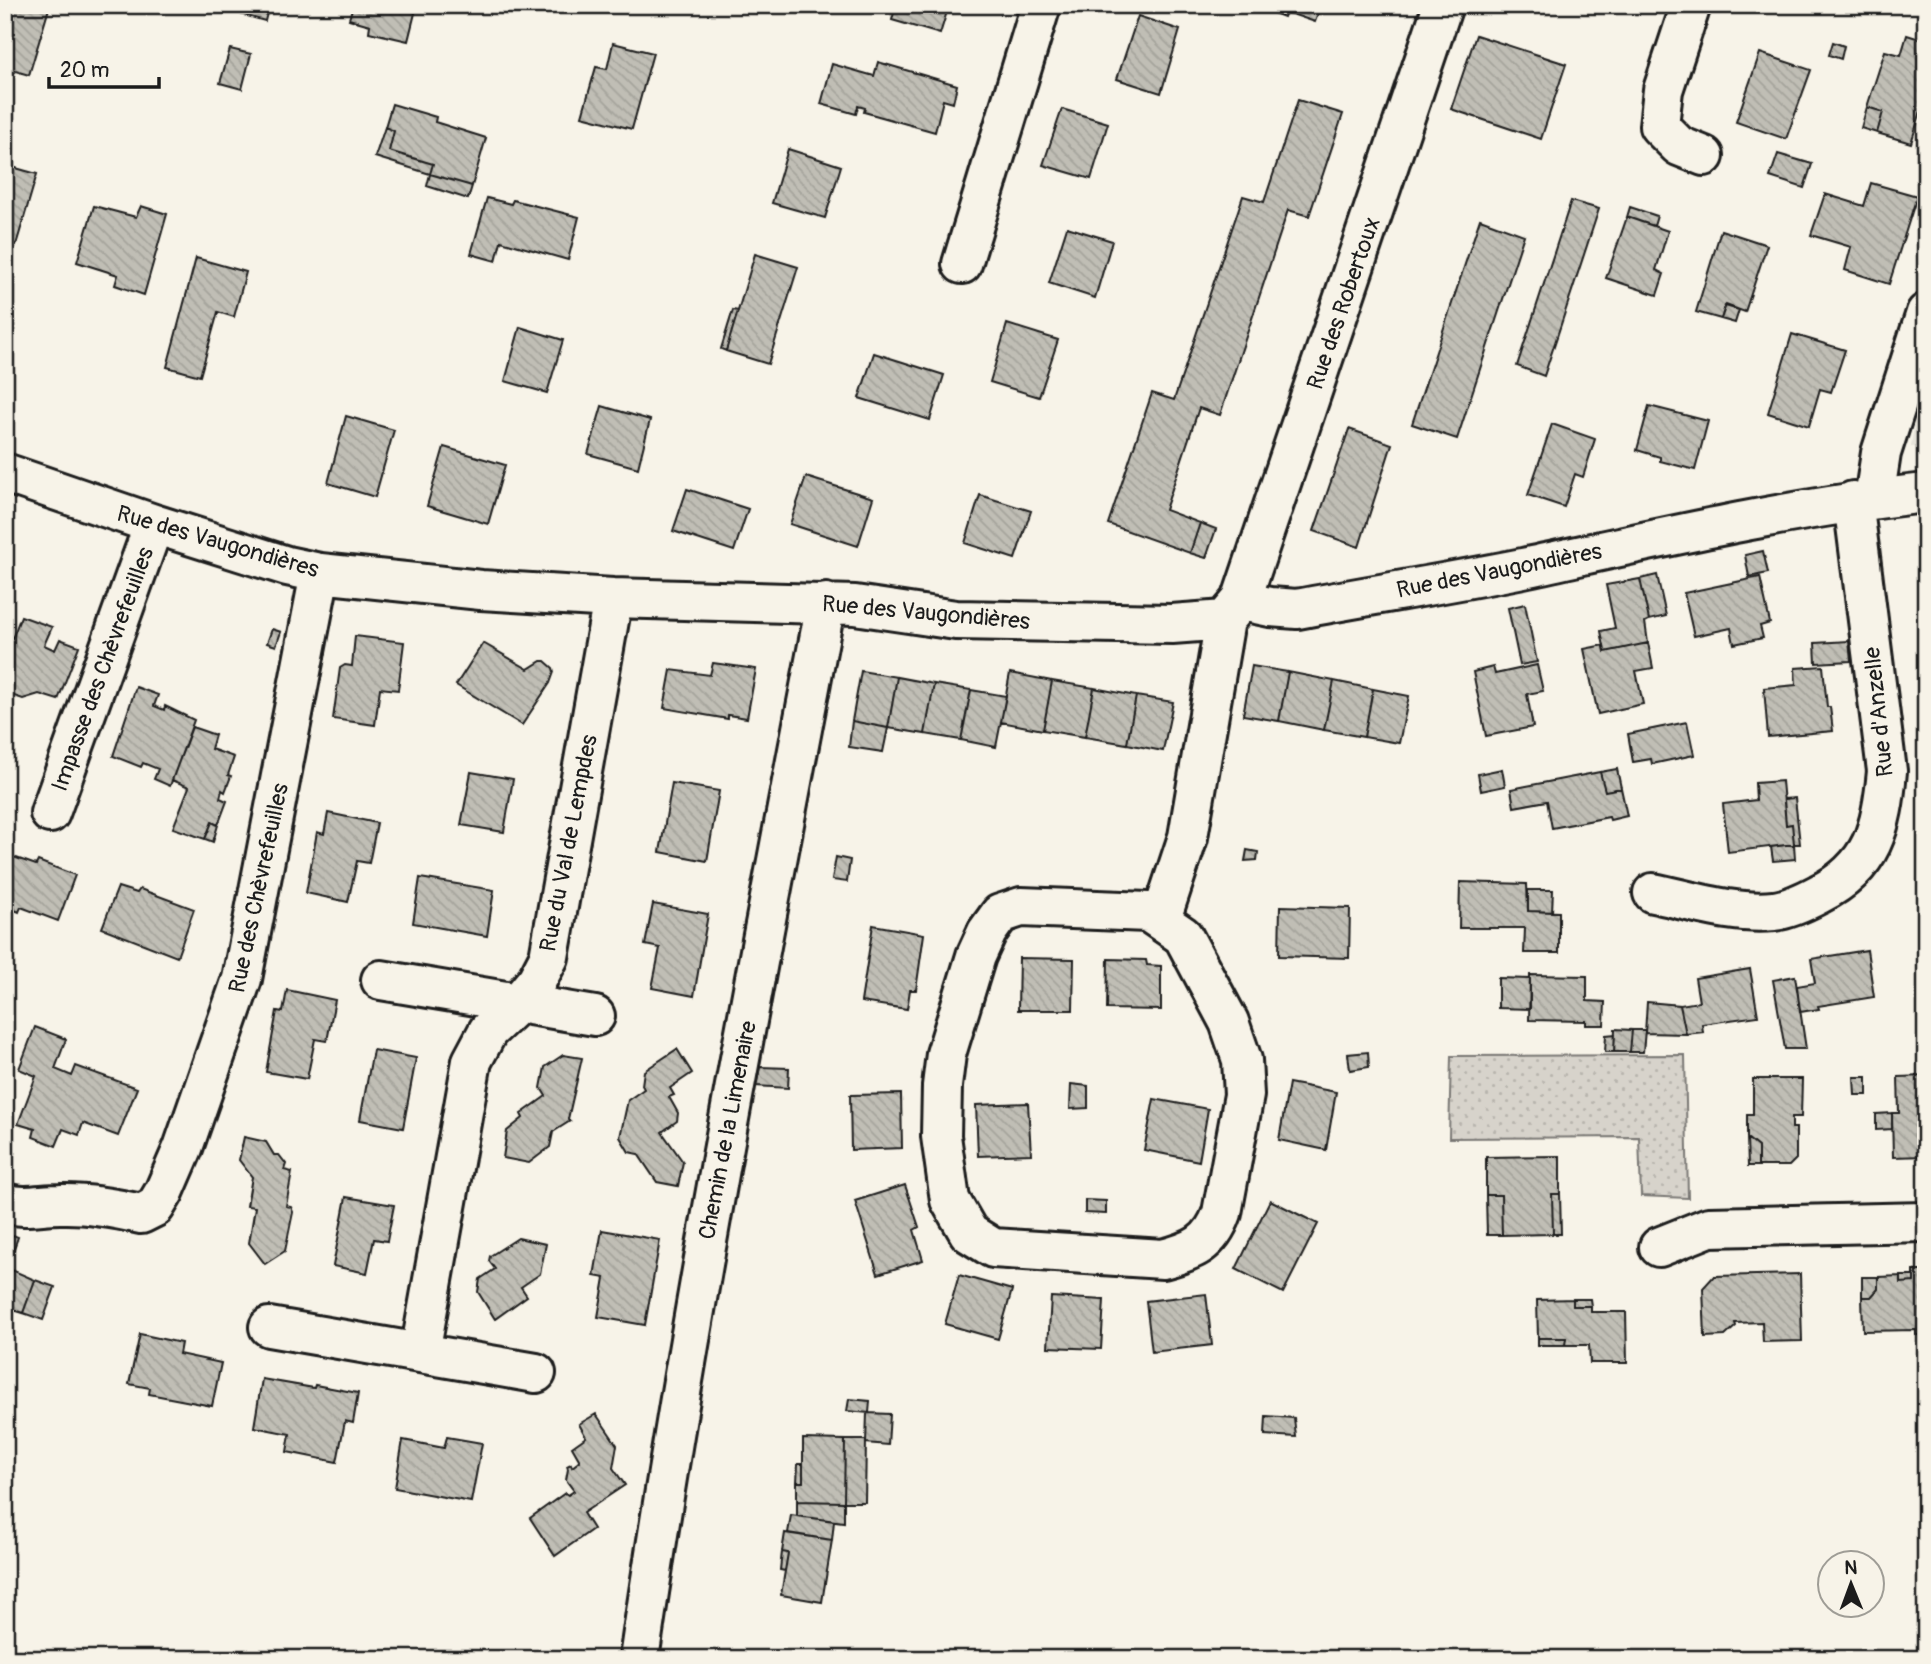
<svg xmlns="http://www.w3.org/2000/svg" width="1931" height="1664" font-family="Pangolin,sans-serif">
  <defs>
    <pattern id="green-dots" width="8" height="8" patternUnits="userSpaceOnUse" patternTransform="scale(1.75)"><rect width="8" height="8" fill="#d7d3cb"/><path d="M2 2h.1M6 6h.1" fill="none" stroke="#b8b5ae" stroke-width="1.8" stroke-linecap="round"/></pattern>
    <pattern id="building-back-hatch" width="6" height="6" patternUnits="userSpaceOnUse" patternTransform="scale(1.75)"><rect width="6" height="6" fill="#c0beb5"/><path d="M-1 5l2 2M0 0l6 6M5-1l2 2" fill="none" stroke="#a4a39b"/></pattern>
  </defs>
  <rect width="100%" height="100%" fill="#f7f3e8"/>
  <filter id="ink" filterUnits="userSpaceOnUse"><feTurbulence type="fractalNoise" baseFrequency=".0143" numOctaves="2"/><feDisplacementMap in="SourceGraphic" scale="14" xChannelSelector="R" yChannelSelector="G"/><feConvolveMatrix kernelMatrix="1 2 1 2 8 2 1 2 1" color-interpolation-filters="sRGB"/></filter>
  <g filter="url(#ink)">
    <path fill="#e6e3d9" d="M1926 373V446L1911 447 1918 398Z"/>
    <path fill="url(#green-dots)" stroke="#7a7874" stroke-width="2" d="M1685 1055 1688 1198 1641 1196 1639 1137 1449 1138 1451 1056Z"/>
    <path fill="url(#building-back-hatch)" stroke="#1c1c1c" stroke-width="2" d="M5 5H50L29 75 5 68Z
      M208 5H269L265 21Z
      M353 5H417L408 41 369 32 370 25 349 19Z
      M896 5H949L940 34 892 20Z
      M1252 5H1321L1315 22 1286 12 1284 17Z
      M1138 16 1180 30 1161 93 1117 79Z
      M1476 35 1566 64 1541 139 1451 109Z
      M1907 35 1926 41V95L1911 143 1877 133 1883 112 1867 107 1885 51 1901 55Z
      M1833 42 1844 46 1841 59 1829 55Z
      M613 43 653 53 632 129 582 116 596 67 607 69Z
      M230 49 251 54 242 89 220 83Z
      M1760 53 1811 70 1786 139 1736 122Z
      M878 62 957 85 953 103 943 100 935 132 864 112 865 108 858 106 856 114 821 104 832 64 874 76Z
      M1298 100 1343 114 1309 216 1288 210 1220 415 1199 408 1165 510 1200 523 1190 553 1108 524 1152 393 1174 400 1243 196 1264 202Z
      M392 104 436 117 435 122 486 138 472 186 430 174 433 164 389 151 394 131 385 127Z
      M1867 107 1883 112 1877 133 1861 128Z
      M1062 109 1108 123 1091 179 1043 165Z
      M385 127 394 131 389 151 433 164 430 174 375 157Z
      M788 149 841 166 825 218 772 203Z
      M1778 154 1812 164 1804 188 1770 177Z
      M5 165 37 174 16 245 5 241Z
      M430 174 472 186 468 199 427 186Z
      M1871 183 1917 196 1889 284 1845 270 1851 247 1811 235 1825 194 1864 206Z
      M487 198 511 204 513 200 579 217 568 260 501 241 496 261 471 254Z
      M1571 201 1599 209 1544 376 1517 366Z
      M94 206 136 217 141 206 167 214 144 295 115 285 118 275 77 262Z
      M1630 207 1657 216 1654 226 1627 217Z
      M1627 217 1668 231 1656 270 1664 274 1657 295 1606 278Z
      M1480 219 1524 235 1457 439 1412 424Z
      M1067 227 1112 241 1095 298 1049 283Z
      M1721 230 1767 245 1745 312 1726 305 1721 319 1696 312Z
      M755 254 798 267 768 364 726 351Z
      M196 258 246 272 234 317 218 312 200 376 167 367Z
      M1725 306 1739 310 1735 323 1721 319Z
      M733 310 738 311 726 351 721 349Z
      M1007 324 1058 340 1039 397 990 382Z
      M520 327 563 340 547 393 505 381Z
      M1792 334 1845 350 1831 392 1820 389 1809 426 1768 413Z
      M874 353 944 375 930 420 859 398Z
      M1926 373V403L1918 398Z
      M602 406 650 420 638 468 588 454Z
      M1649 406 1708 421 1695 470 1660 461V457L1637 450Z
      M346 416 394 430 375 497 328 483Z
      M1552 424 1595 439 1583 477 1575 474 1564 507 1528 495Z
      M1349 429 1392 444 1359 547 1314 531Z
      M444 447 505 465 488 524 427 506Z
      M806 477 873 498 858 546 790 524Z
      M687 489 748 509 734 551 673 531Z
      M980 495 1031 511 1015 559 965 543Z
      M1200 523 1216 529 1206 558 1190 553Z
      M1763 551 1768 573 1749 577 1745 555Z
      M1657 575 1666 616 1649 620 1640 579Z
      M1760 577 1770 623 1760 626 1763 638 1734 644 1731 628 1694 636 1684 593Z
      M1640 579 1649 620 1645 622 1648 643 1605 652 1601 631 1615 628 1606 585Z
      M1525 604 1537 662 1520 665 1508 608Z
      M21 616 52 627 44 645 55 650 60 639 79 646 58 700 39 694 23 699 5 693V657Z
      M272 629 281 632 276 646 267 643Z
      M355 636 404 642 398 690 380 688 375 725 333 719 340 668 345 665 352 666Z
      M1849 641 1851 661 1816 663 1815 643Z
      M483 643 528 669 541 661H545L553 668 554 672 550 683 522 725 456 685Z
      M1648 643 1653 668 1636 671 1643 704 1598 714 1584 649 1604 645 1605 652Z
      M713 663 756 669 747 718 728 715V719L664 708 671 670 710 675Z
      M1537 665 1543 691 1527 694 1533 727 1486 736 1473 672 1493 667 1495 674Z
      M1252 666 1288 672 1279 721 1243 715Z
      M1823 666 1827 707H1830L1833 731 1768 737 1764 688 1796 685 1795 668Z
      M861 671 897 677 888 728 852 721Z
      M1288 672 1334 681 1324 730 1279 721Z
      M1010 673 1052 681 1043 730 1001 722Z
      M897 677 934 684 925 734 888 728Z
      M1052 681 1094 688 1085 737 1043 730Z
      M1334 681 1373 689 1364 737 1324 730Z
      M934 684 971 690 961 740 925 734Z
      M136 687 158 695 154 706 164 710 165 706 194 720 170 786 154 779 158 769 143 763 141 767 113 756Z
      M1094 688 1136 696 1127 744 1085 737Z
      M1373 689 1409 696 1399 743 1364 737Z
      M971 690 1006 696 996 747 961 740Z
      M1136 696 1173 702 1163 751 1127 744Z
      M852 721 888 728 883 752 849 747Z
      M1687 722 1694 755 1652 764 1651 759 1633 762 1628 734Z
      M192 727 215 735 211 749 234 757 228 775 231 776 225 792 222 790 220 798 227 801 218 825 212 822 205 839 173 828 189 787 172 780Z
      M1502 769 1505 786 1481 791 1478 774Z
      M1617 769 1621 788 1605 791 1600 772Z
      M471 772 513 779 504 832 461 825Z
      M1600 772 1605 791 1621 788 1627 816 1610 820 1609 817 1552 828 1547 801 1514 807 1511 789Z
      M1782 781 1786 825 1792 824 1794 844 1728 852 1723 804 1756 800 1755 783Z
      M672 783 719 791 707 861 660 852Z
      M1795 798 1800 844H1794L1792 824 1786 825 1784 799Z
      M328 813 377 823 369 863 357 861 348 902 306 893 317 832 324 834Z
      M212 822 218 825 213 842 205 839Z
      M1794 844 1795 859 1773 861 1771 847Z
      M1247 850 1258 852 1257 860 1245 861Z
      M5 854 36 865 38 861 75 875 58 921 21 907 19 912 5 906Z
      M836 857 850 860 847 882 832 880Z
      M420 878 494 890 487 936 413 923Z
      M1460 882 1527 884 1528 911 1559 912V953H1524L1525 928H1459Z
      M118 887 137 893 140 889 194 909 177 957 102 928Z
      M1528 890H1553L1552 912 1528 911Z
      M653 904 708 914 694 996 652 988 660 948 645 945Z
      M1280 906 1350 908 1349 958 1279 956Z
      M873 925 924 934 916 990H910L907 1009 861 1002Z
      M1867 950 1874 997 1818 1006 1819 1009 1800 1012 1797 986 1815 983 1811 959Z
      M1019 958 1074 959 1073 1010H1018Z
      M1108 959 1146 960 1147 965 1161 966V1010L1107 1009Z
      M1750 969 1758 1016 1702 1024 1703 1032 1686 1034 1680 1005 1699 1002 1695 978Z
      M1530 975 1587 976V1001L1605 1002 1604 1025H1586V1021L1529 1020Z
      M1795 976 1806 1049H1785L1773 980Z
      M1498 978 1530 979V1009L1498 1008Z
      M287 990 335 1000 327 1041 315 1039 307 1079 266 1072 277 1011 283 1012Z
      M1647 1002 1680 1005 1686 1034 1645 1033Z
      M35 1027 66 1039 55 1069 72 1076 76 1066 137 1088 118 1136 83 1123 79 1135 63 1129 56 1146 33 1137 35 1129 18 1124 36 1076 19 1069Z
      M1615 1029 1632 1030 1630 1052H1614Z
      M1632 1030H1645L1643 1052H1630Z
      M1615 1034 1614 1052H1605L1606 1035Z
      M677 1049 692 1073 670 1088 674 1095 669 1097 678 1113 677 1121 662 1132 683 1162 678 1186 657 1182 638 1154 629 1152 620 1137 628 1100 644 1089 642 1085 644 1071Z
      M373 1050 416 1058 403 1128 360 1120Z
      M1368 1052 1369 1067 1350 1070 1348 1054Z
      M563 1055 582 1058 568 1119 570 1121 553 1132 550 1147 529 1163 503 1158 507 1131 523 1118 521 1114 546 1096 541 1088 545 1067Z
      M760 1067 789 1068 788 1088 756 1086Z
      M1926 1076V1156L1893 1157 1892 1113H1899L1898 1077Z
      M1854 1077H1867V1095H1855Z
      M1753 1079H1802L1801 1117H1792V1128H1796V1159L1789 1166H1758V1147L1747 1138V1115H1753Z
      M1289 1083 1336 1092 1326 1150 1279 1140Z
      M1071 1084 1088 1086V1108L1070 1109Z
      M901 1094 902 1148 851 1150 850 1095Z
      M1154 1099 1208 1109 1199 1161 1144 1150Z
      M1028 1103 1031 1154 978 1156 976 1105Z
      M1892 1113V1129L1876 1130V1114Z
      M244 1137 266 1142 274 1155H279L286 1164 284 1170 292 1172 286 1206 291 1207 293 1212 285 1251 265 1264 249 1243 255 1207 247 1206 252 1177 239 1160Z
      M1747 1138 1758 1147V1166H1748Z
      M1560 1156V1194H1552L1553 1234 1502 1235 1501 1195H1486V1157Z
      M905 1185 919 1227 914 1230 923 1260 878 1274 855 1201Z
      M1552 1194H1560L1561 1234H1553Z
      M1486 1195H1501L1502 1235H1487Z
      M346 1197 394 1205 387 1241 374 1239 367 1273 333 1266Z
      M1085 1200 1106 1201V1214L1085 1213Z
      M1270 1200 1318 1224 1283 1293 1236 1269Z
      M602 1230 660 1240 645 1325 598 1317 605 1278 594 1276Z
      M5 1232 18 1237 7 1268 35 1280 23 1313 7 1308 5 1312Z
      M518 1238 546 1244 540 1274 521 1287 527 1296 495 1319 478 1292 480 1279 495 1269 489 1261 490 1256Z
      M1914 1271H1926V1335H1916V1330L1863 1331 1862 1297H1871L1878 1289V1277L1901 1276V1283L1914 1282Z
      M1800 1274 1802 1341 1763 1342 1762 1322 1735 1323 1736 1326 1725 1336 1705 1337 1703 1288 1714 1276Z
      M959 1275 1012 1290 998 1339 945 1324Z
      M1901 1276H1914V1282L1901 1283Z
      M1862 1277H1878V1289L1871 1297H1862Z
      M35 1280 55 1287 43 1320 23 1313Z
      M1206 1294 1212 1345 1152 1352 1146 1301Z
      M1051 1297 1104 1300 1101 1349 1048 1347Z
      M1573 1299V1306H1591V1312H1626L1627 1363H1590L1589 1345H1565L1566 1338H1538L1537 1300Z
      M1573 1299H1590L1591 1306H1573Z
      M140 1334 181 1343 179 1354 221 1363 212 1406 149 1394 150 1388 129 1384Z
      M1538 1338H1566L1565 1345H1538Z
      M262 1379 314 1388 315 1385 358 1393 353 1423 345 1421 337 1462 287 1452 290 1434 254 1427Z
      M849 1399 870 1401 869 1413 847 1411Z
      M867 1413 890 1414 888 1445 866 1443Z
      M596 1414 617 1445 613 1468 625 1485 583 1513 593 1529 555 1556 530 1518 565 1493 568 1495 574 1491 566 1480 568 1469 567 1466 571 1464 572 1467 580 1461 572 1447 586 1437 579 1424Z
      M1266 1416 1294 1418 1296 1437 1265 1435Z
      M447 1437 482 1443 471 1502 395 1488 403 1440 444 1448Z
      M803 1439 845 1440 844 1502 797 1501V1482H803Z
      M845 1440H866L865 1502H844Z
      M798 1464H803V1482H797Z
      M797 1501 844 1502V1522L797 1516Z
      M791 1515 834 1521 832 1540 788 1533Z
      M785 1533 832 1540 822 1602 781 1595 788 1553 782 1552Z
      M782 1552 788 1553 785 1571 780 1570Z"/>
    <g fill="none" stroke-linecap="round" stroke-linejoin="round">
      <defs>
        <path id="minor" d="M1691 5 1663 90 1659 126 1679 146 1704 156
          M962 264 1041 5
          M5 473 154 524 287 566 320 573 481 590 613 598 855 605 956 620 1172 624 1225 620 1241 601 1270 607 1297 609C1372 595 1448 583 1523 568 1657 539 1789 508 1926 493
          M1874 499 1881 453 1926 313
          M1241 601 1443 5
          M50 813 154 524
          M1653 893C1692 901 1734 915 1774 911 1789 909 1806 901 1819 894 1873 867 1882 827 1887 771L1853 501
          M1021 907 1148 912 1183 936 1229 1022 1242 1060 1244 1095 1222 1213C1211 1244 1193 1251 1163 1259L993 1248 969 1233 950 1200 941 1136 942 1086 946 1054 976 956 987 932 1000 914Z
          M1161 919 1188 837 1225 620
          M381 980 595 1016
          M5 1203C24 1209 40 1204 60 1204 87 1203 115 1208 141 1214L155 1207 164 1192 183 1148 242 979 320 573
          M1659 1247 1709 1227 1926 1222
          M269 1327 536 1373
          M420 1353 472 1061 488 1031 518 1003 537 980 549 957 613 598
          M639 1659C691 1305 759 955 826 603"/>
      </defs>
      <use href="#minor" stroke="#1c1c1c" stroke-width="44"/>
      <use href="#minor" stroke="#f7f3e8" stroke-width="38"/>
    </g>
  </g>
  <g text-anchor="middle" stroke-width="7" stroke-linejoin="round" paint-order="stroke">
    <g font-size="23" fill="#1c1c1c" stroke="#f7f3e8">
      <text transform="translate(1343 303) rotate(-71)" y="8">Rue des Robertoux</text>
      <text transform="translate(218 541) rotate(16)" y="8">Rue des Vaugondières</text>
      <text transform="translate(1499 570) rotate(-11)" y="8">Rue des Vaugondières</text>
      <text transform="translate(926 612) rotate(5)" y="8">Rue des Vaugondières</text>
      <text transform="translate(102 669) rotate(-70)" y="8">Impasse des Chèvrefeuilles</text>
      <text transform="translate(1878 712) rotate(-96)" y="8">Rue d'Anzelle</text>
      <text transform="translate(568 843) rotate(-79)" y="8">Rue du Val de Lempdes</text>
      <text transform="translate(258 888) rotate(-78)" y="8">Rue des Chèvrefeuilles</text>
      <text transform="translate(727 1130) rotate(-79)" y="8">Chemin de la Limenaire</text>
    </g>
  </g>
  <rect width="1931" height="1664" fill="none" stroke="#f7f3e8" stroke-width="28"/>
  <rect x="14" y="14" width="1903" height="1636" fill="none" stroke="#1c1c1c" stroke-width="2.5" filter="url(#ink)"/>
  <g transform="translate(1851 1584) rotate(359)"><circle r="33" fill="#f7f3e8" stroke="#9f9d96" stroke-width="2"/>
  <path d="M0-5L12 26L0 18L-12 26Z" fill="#1c1c1c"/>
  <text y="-10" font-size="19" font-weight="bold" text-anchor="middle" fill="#1c1c1c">N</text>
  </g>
  <path d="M49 77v10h110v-10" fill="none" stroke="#1c1c1c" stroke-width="3.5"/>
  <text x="60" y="77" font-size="21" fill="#1c1c1c" stroke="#f7f3e8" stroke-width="5" paint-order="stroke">20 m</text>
</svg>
